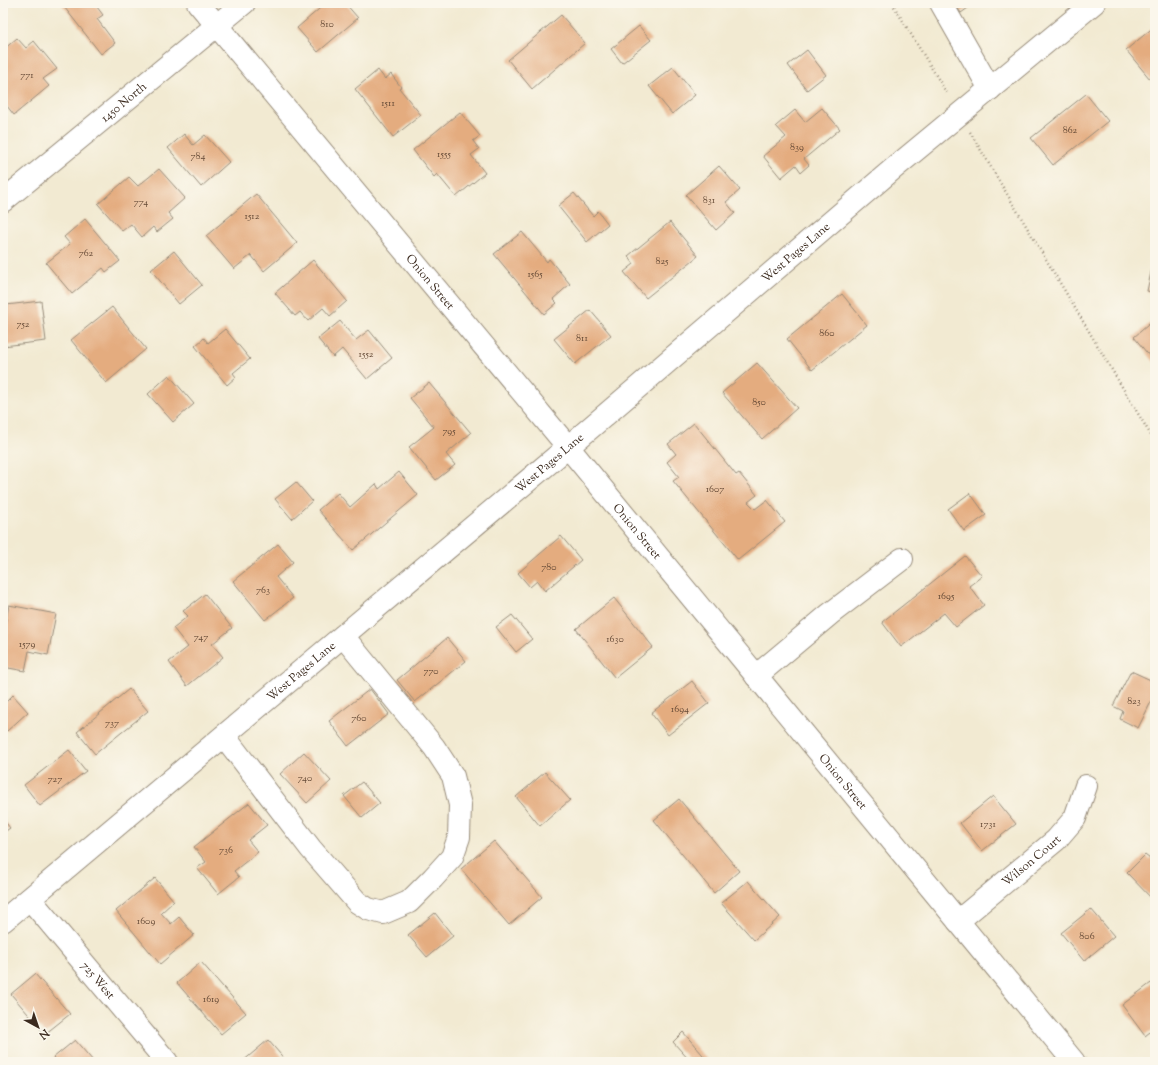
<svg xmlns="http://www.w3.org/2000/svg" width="1158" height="1065" font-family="'Sorts Mill Goudy',serif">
  <rect width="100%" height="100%" fill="#fbf7ec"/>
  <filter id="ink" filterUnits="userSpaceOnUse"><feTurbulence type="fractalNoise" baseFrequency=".025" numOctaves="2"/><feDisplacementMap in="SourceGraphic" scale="8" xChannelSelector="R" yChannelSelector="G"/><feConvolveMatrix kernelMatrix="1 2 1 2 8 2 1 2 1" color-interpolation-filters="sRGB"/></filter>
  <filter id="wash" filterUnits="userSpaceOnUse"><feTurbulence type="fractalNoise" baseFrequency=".012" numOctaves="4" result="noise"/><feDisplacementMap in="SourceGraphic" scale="16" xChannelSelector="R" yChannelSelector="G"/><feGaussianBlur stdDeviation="0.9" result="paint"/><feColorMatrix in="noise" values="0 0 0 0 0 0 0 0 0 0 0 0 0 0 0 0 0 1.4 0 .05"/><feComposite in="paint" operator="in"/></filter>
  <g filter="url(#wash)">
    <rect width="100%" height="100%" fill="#f2ead2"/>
    <g id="blocks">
      <path fill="#e4ac7f" d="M61 3H94L103 15 97 19 115 43 101 54Z
        M326 3H345L358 18 318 52 297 28Z
        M954 3H975L961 13Z
        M561 15 585 43 532 89 508 60Z
        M639 26 651 40 622 63 611 49Z
        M1155 26V85L1126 50Z
        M17 38 26 48 34 41 57 69 43 79 49 86 14 115 3 101V50Z
        M807 50 826 75 807 90 788 65Z
        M673 67 695 95 672 114 649 86Z
        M378 70 385 79 391 74 401 87 399 88 421 115 393 137 355 89Z
        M1086 94 1108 121 1053 165 1031 138Z
        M822 108 840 129 804 159 809 165 801 172 796 165 781 178 763 156 786 137 776 126 795 110 805 122Z
        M460 112 480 136 473 141 479 149 471 155 485 173 456 197 437 174 434 177 413 150Z
        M184 134 193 145 205 135 229 162 201 187 168 148Z
        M719 166 740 190 726 202 735 213 716 230 686 195Z
        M159 169 185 198 168 213 173 219 157 232 153 227 142 237 131 224 122 231 98 204 129 177 138 186Z
        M574 193 593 216 598 211 608 224 587 242 558 206Z
        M256 194 297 243 264 271 251 255 234 269 206 236Z
        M85 219 120 261 106 272 103 268 72 294 46 263 70 244 64 237Z
        M670 222 698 256 646 298 624 272 634 264 628 256Z
        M522 232 547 262 549 259 570 284 553 299 557 303 544 314 494 254Z
        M174 251 202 285 179 304 151 270Z
        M1154 258H1155V293L1147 291Z
        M313 260 347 301 330 316 323 308 308 321 300 312 295 316 275 293Z
        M3 292H5L6 305 41 301 46 341 3 346Z
        M842 294 867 325 812 370 787 339Z
        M112 307 146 349 106 383 71 340Z
        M590 310 611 335 575 364 554 339Z
        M1155 319V363L1134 337Z
        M340 321 356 340 369 330 392 358 367 379 342 349 333 357 318 339Z
        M225 329 250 359 233 373 236 377 227 385 195 346 204 338 208 343Z
        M757 363 797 408 762 439 722 393Z
        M169 375 194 404 173 422 148 394Z
        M429 383 471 433 446 454 455 465 436 480 409 447 434 427 410 398Z
        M694 423 736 475 739 473 757 495 748 502 755 509 767 500 785 522 738 560 673 481 679 477 667 462 676 454 668 444Z
        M399 472 418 495 353 550 318 510 338 493 350 507 376 484 379 489Z
        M296 482 312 501 292 519 275 499Z
        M970 493 986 515 964 531 948 509Z
        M561 536 581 560 545 591 537 581 530 587 518 573Z
        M278 544 293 562 276 577 293 598 265 620 233 581Z
        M965 556 982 576 969 586 984 605 956 627 944 613 901 647 882 622Z
        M205 594 232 628 212 644 223 657 187 686 169 662 188 647 173 628 188 616 183 611Z
        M614 598 653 647 615 678 576 629Z
        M9 605 56 614 48 655 29 651 25 671 3 667V635Z
        M512 615 532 639 516 652 496 627Z
        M447 638 466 661 415 702 397 680Z
        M1131 671 1155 682V694L1138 728 1120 719 1123 711 1113 706Z
        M692 681 709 703 668 735 651 713Z
        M129 689 148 711 95 754 77 732Z
        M370 689 389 714 348 746 329 721Z
        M13 695 28 712 7 731 3 727V705Z
        M69 750 86 771 40 806 24 785Z
        M304 752 331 781 307 803 280 774Z
        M545 772 570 800 540 826 516 797Z
        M362 782 380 803 362 818 344 796Z
        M993 796 1016 824 982 851 960 823Z
        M679 799 739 871 714 893 654 820Z
        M249 803 267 825 248 840 258 852 234 871 239 877 218 894 197 868 206 862 194 847Z
        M3 819 10 828 3 833Z
        M494 841 542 897 509 925 461 869Z
        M1145 855 1150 859 1155 855V902L1127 873Z
        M155 878 174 901 161 913 171 924 179 917 194 935 160 964 116 911Z
        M748 881 780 917 754 940 721 903Z
        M1091 909 1114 936 1084 961 1061 933Z
        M435 913 453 936 427 957 408 935Z
        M201 962 246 1013 221 1034 177 983Z
        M35 974 70 1014 45 1034 11 994Z
        M1151 983 1155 988V1028L1145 1036 1122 1005Z
        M683 1032 709 1062H691L673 1042Z
        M75 1040 94 1062H56L53 1058Z
        M268 1040 287 1062H242Z"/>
    </g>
  </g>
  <g filter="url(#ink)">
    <use href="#blocks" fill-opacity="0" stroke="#968a78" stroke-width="1"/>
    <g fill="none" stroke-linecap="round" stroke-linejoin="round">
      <defs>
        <g id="minor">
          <path id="s1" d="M198 3 568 447 1074 1062"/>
          <path d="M941 3 990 89"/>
          <path id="s2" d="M3 201 244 3"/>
          <path d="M756 676 830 614 902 559"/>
          <path d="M224 736 311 849 357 902 368 909 383 913 409 902 433 878 452 857 459 837 460 805 453 776 434 747 343 636"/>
          <path id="s3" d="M30 899 167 1062"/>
          <path id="s4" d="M3 921 568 447 893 169 1094 3"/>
          <path id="s5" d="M958 921 1056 840 1075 818 1086 786"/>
        </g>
      </defs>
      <use href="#minor" stroke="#968a78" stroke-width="24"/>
      <path stroke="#968a78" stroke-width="2.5" stroke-dasharray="1 3" stroke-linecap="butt" d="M892 3 948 95
        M970 132 1155 442"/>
      <use href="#minor" stroke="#fff" stroke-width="22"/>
    </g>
  </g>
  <g text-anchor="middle" stroke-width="4" stroke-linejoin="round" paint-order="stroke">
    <g font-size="10" fill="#654a36">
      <text x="327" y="27">810</text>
      <text x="27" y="78">771</text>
      <text x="388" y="106">1511</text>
      <text x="1070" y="133">862</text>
      <text x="797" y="150">839</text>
      <text x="444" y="157">1555</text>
      <text x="198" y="159">784</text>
      <text x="709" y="203">831</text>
      <text x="141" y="205">774</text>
      <text x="252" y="219">1512</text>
      <text x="86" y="256">762</text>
      <text x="662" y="264">825</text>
      <text x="535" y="277">1565</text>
      <text x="23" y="327">752</text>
      <text x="827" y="336">860</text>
      <text x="582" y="341">811</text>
      <text x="366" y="357">1552</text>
      <text x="759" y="405">850</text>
      <text x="449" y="434">795</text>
      <text x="715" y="492">1607</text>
      <text x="549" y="570">780</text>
      <text x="263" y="593">763</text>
      <text x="946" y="599">1695</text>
      <text x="201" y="640">747</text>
      <text x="615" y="642">1630</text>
      <text x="27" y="647">1579</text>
      <text x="431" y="674">770</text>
      <text x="1134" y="704">823</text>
      <text x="680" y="712">1694</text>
      <text x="359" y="721">760</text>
      <text x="112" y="726">737</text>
      <text x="305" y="781">740</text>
      <text x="55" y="782">727</text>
      <text x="988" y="827">1731</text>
      <text x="226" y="853">736</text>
      <text x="146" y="924">1609</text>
      <text x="1087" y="939">806</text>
      <text x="211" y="1002">1619</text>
    </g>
    <g font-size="12" fill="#3b2a1e" stroke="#fbf7ec">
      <text dy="4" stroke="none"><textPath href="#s2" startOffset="156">1450 North</textPath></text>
      <text dy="4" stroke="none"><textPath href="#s4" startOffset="1037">West Pages Lane</textPath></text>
      <text dy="4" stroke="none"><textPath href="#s1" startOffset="363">Onion Street</textPath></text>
      <text dy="4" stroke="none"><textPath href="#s4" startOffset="713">West Pages Lane</textPath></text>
      <text dy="4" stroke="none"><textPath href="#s1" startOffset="687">Onion Street</textPath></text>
      <text dy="4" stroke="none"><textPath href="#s4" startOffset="389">West Pages Lane</textPath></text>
      <text dy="4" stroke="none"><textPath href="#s1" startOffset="1011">Onion Street</textPath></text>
      <text dy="4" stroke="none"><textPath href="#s5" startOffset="95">Wilson Court</textPath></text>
      <text dy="4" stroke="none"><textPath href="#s3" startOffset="106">725 West</textPath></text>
    </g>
  </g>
  <rect width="1158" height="1065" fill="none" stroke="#fbf7ec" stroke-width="16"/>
  <g transform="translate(38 1027) rotate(140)" stroke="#fbf7ec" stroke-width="3" paint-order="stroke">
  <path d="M0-3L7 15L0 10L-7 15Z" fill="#3b2a1e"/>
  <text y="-6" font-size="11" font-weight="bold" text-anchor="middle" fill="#3b2a1e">N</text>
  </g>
</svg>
